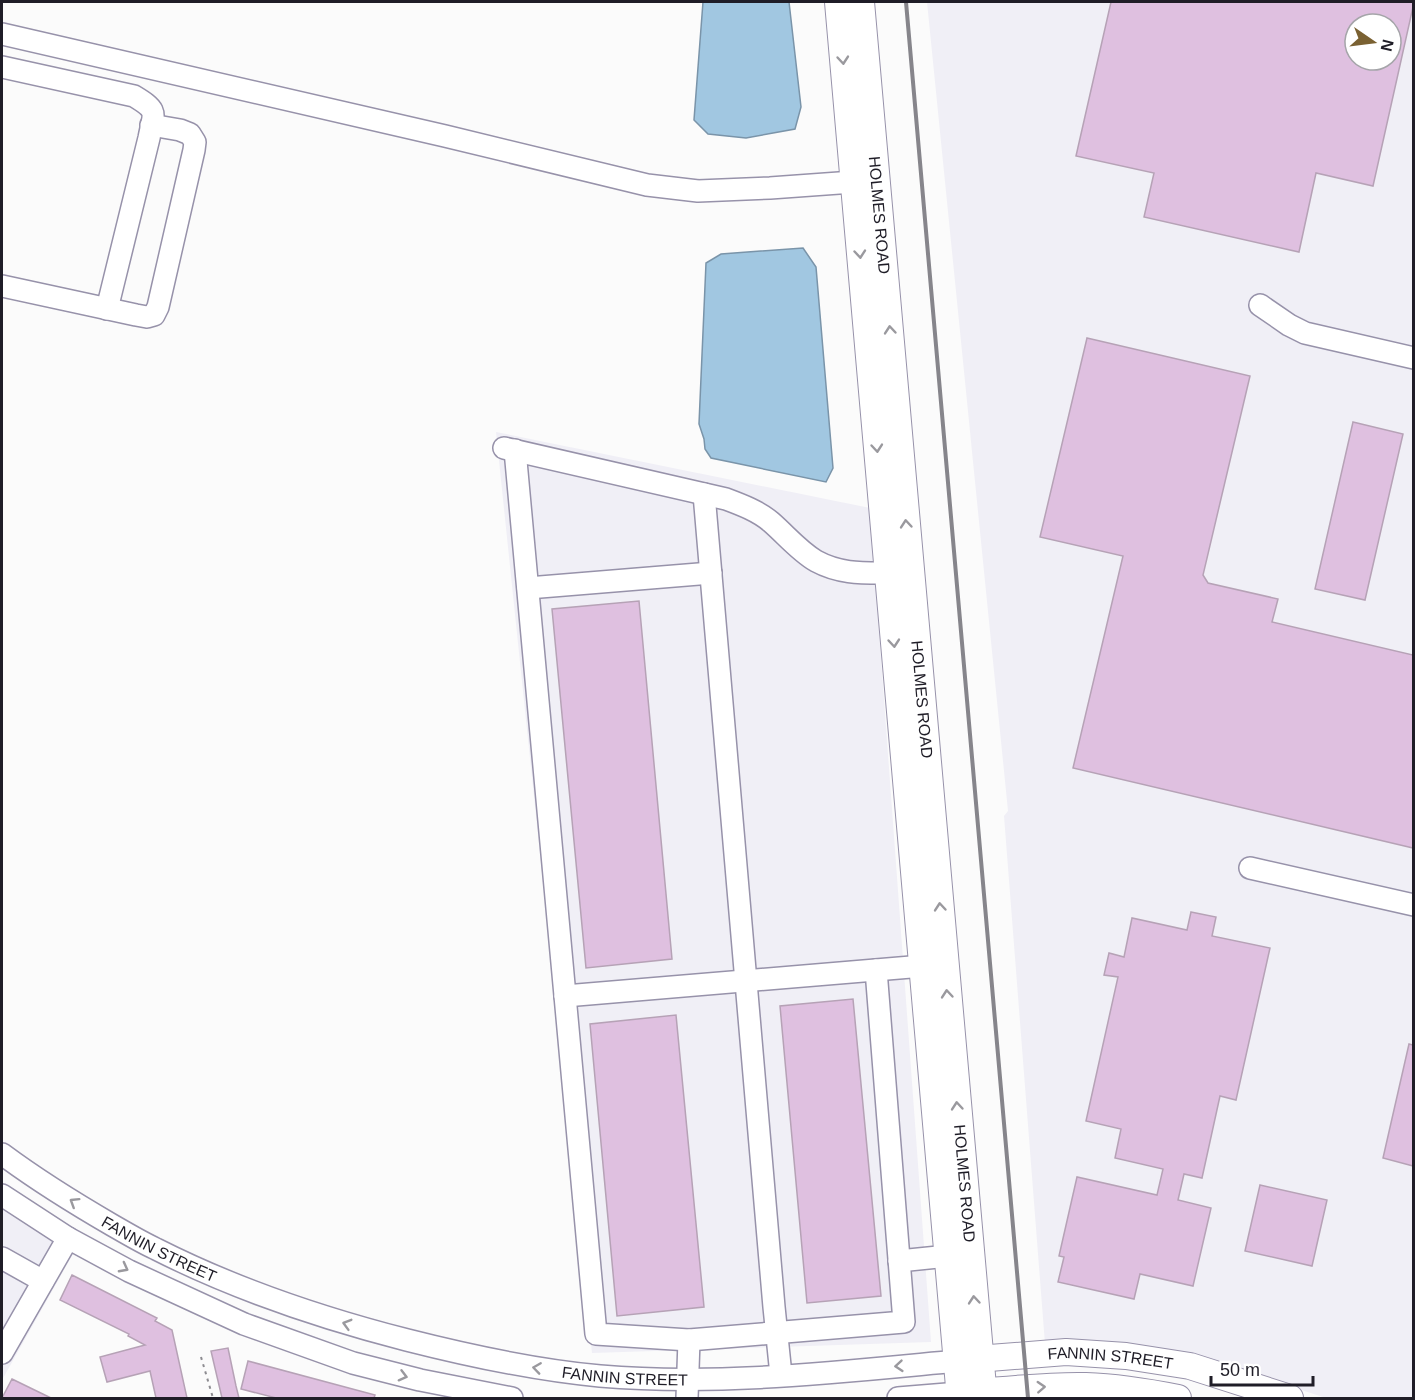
<svg xmlns="http://www.w3.org/2000/svg" width="1415" height="1400" font-family="Arial,sans-serif">
  <rect width="100%" height="100%" fill="#fbfbfb"/>
  <path fill="#f0eff6" fill-rule="evenodd" d="M927 2H1413V1398H1326L1204 1358 1045 1344 1004 816 1008 811ZM1355 24H1391V60H1355Z
    M496 432 870 508 931 1342 592 1353Z
    M2 1207 73 1254 2 1380Z"/>
  <path fill="#a1c7e1" stroke="#7a94a9" stroke-width="1.5" d="M703 2H789L801 107 795 129 746 138 708 134 694 120Z
    M803 248 816 267 833 468 826 482 711 458 705 449 704 439 699 424 706 263 721 254Z"/>
  <path fill="#dfc0e0" stroke="#b6a2b6" stroke-width="1.5" fill-rule="evenodd" d="M1111 2H1413V7L1373 186 1316 173 1299 252 1144 217 1154 173 1076 156ZM1355 24H1391V60H1355Z
    M1087 338 1250 376 1203 575 1208 583 1278 599 1272 622 1413 655V848L1073 768 1123 556 1040 537Z
    M1353 422 1403 434 1365 600 1315 589Z
    M639 601 672 959 586 968 552 609Z
    M1191 912 1216 917 1212 936 1270 948 1236 1100 1220 1096 1202 1178 1184 1174 1178 1200 1211 1208 1193 1286 1140 1274 1134 1299 1058 1282 1064 1257 1059 1256 1077 1177 1157 1195 1163 1169 1115 1158 1121 1129 1086 1121 1118 977 1104 975 1109 953 1124 957 1132 918 1187 930Z
    M853 999 881 1296 807 1303 780 1006Z
    M676 1015 704 1307 617 1316 590 1024Z
    M1409 1044 1413 1045V1166L1383 1158Z
    M1260 1185 1327 1200 1312 1266 1245 1251Z
    M72 1275 157 1318 155 1321 172 1330 187 1398H156L150 1371 107 1382 100 1357 145 1345 128 1336 129 1334 60 1300Z
    M228 1348 236 1386 239 1398H222L211 1351Z
    M248 1361 375 1395 374 1398H276L241 1389Z
    M12 1379 51 1398H2Z"/>
  <g fill="none" stroke-linecap="round" stroke-linejoin="round">
    <defs>
      <g id="minor">
        <path d="M2 34 445 136 647 185 698 191 770 188 853 182"/>
        <path d="M2 67 134 96C159 111 154 112 149 138L107 309"/>
        <path d="M2 286 136 315 147 317 154 315 158 307 194 150 195 142 190 134 180 130 151 125"/>
        <path d="M1260 305 1289 325 1305 333 1414 358"/>
        <path d="M504 448 726 499C742 505 758 511 771 522 786 535 799 551 816 561 840 574 862 573 888 573"/>
        <path d="M515 450 596 1334 689 1340 904 1322 876 970"/>
        <path d="M704 494 774 1307 781 1375"/>
        <path d="M528 588 711 573"/>
        <path d="M1250 868 1414 905"/>
        <path d="M565 996 923 966"/>
        <path id="s1" d="M2 1154C37 1180 74 1203 112 1225 126 1233 141 1242 156 1249 235 1289 321 1318 407 1340 470 1356 534 1370 600 1376 718 1386 839 1372 957 1361"/>
        <path d="M2 1195 68 1238 129 1271 244 1324 353 1363 420 1380 512 1398"/>
        <path d="M2 1258 43 1281"/>
        <path d="M899 1261 948 1256"/>
        <path d="M2 1353 68 1238"/>
        <path d="M687 1398 689 1340"/>
        <path d="M898 1398 959 1393"/>
      </g>
      <g id="major">
        <path d="M838 2 960 1398"/>
        <path id="s2" d="M861 2 984 1398"/>
        <path id="s3" d="M964 1360 1066 1352 1126 1356 1190 1366 1290 1398"/>
        <path d="M966 1393C1006 1390 1046 1385 1086 1386 1117 1387 1148 1392 1178 1398"/>
      </g>
    </defs>
    <use href="#minor" stroke="#9792aa" stroke-width="24"/>
    <use href="#major" stroke="#9792aa" stroke-width="28"/>
    <path stroke="#8d8c91" stroke-width="2" stroke-dasharray="3 4.5" stroke-linecap="butt" d="M201 1357 213 1398"/>
    <use href="#minor" stroke="#fff" stroke-width="21"/>
    <use href="#major" stroke="#fff" stroke-width="26"/>
    <path stroke="#86858b" stroke-width="4" d="M906 2 1028 1398"/>
  </g>
  <defs><path id="oneway-chevron" d="M-2-3.5L2.5 0L-2 3.5" fill="none" stroke-width="1.6" stroke-linecap="round" stroke-linejoin="round" transform="scale(1.5)"/></defs>
  <g stroke="#9a999e">
    <use href="#oneway-chevron" transform="translate(843 60) rotate(85)"/>
    <use href="#oneway-chevron" transform="translate(860 254) rotate(85)"/>
    <use href="#oneway-chevron" transform="translate(890 330) rotate(-95)"/>
    <use href="#oneway-chevron" transform="translate(877 448) rotate(85)"/>
    <use href="#oneway-chevron" transform="translate(906 524) rotate(-95)"/>
    <use href="#oneway-chevron" transform="translate(894 643) rotate(85)"/>
    <use href="#oneway-chevron" transform="translate(940 907) rotate(-95)"/>
    <use href="#oneway-chevron" transform="translate(947 994) rotate(-95)"/>
    <use href="#oneway-chevron" transform="translate(957 1106) rotate(-95)"/>
    <use href="#oneway-chevron" transform="translate(74 1202) rotate(-148)"/>
    <use href="#oneway-chevron" transform="translate(124 1268) rotate(28)"/>
    <use href="#oneway-chevron" transform="translate(974 1300) rotate(-95)"/>
    <use href="#oneway-chevron" transform="translate(347 1324) rotate(-164)"/>
    <use href="#oneway-chevron" transform="translate(899 1366) rotate(175)"/>
    <use href="#oneway-chevron" transform="translate(537 1368) rotate(-172)"/>
    <use href="#oneway-chevron" transform="translate(403 1376) rotate(15)"/>
    <use href="#oneway-chevron" transform="translate(1041 1387) rotate(-3)"/>
  </g>
  <g text-anchor="middle" stroke-width="5" stroke-linejoin="round" paint-order="stroke">
    <g font-size="16" fill="#1f1d27" stroke="#fff">
      <text dy="6" stroke="none"><textPath href="#s2" startOffset="214">HOLMES ROAD</textPath></text>
      <text dy="6" stroke="none"><textPath href="#s2" startOffset="700">HOLMES ROAD</textPath></text>
      <text dy="6" stroke="none"><textPath href="#s2" startOffset="1186">HOLMES ROAD</textPath></text>
      <text dy="6" stroke="none"><textPath href="#s1" startOffset="184">FANNIN STREET</textPath></text>
      <text dy="6" stroke="none"><textPath href="#s3" startOffset="147">FANNIN STREET</textPath></text>
      <text dy="6" stroke="none"><textPath href="#s1" startOffset="670">FANNIN STREET</textPath></text>
    </g>
  </g>
  <rect width="1415" height="1400" fill="none" stroke="#1f1d27" stroke-width="6"/>
  <g transform="translate(1373 42) rotate(104)"><circle r="28" fill="#ffffff" stroke="#a5a5a9" stroke-width="1.5"/>
  <path d="M0-4.5L10 22L0 15L-10 22Z" fill="#7a6132"/>
  <text y="-9" font-size="16" font-weight="bold" text-anchor="middle" fill="#1f1d27">N</text>
  </g>
  <path d="M1211 1376v9h102v-9" fill="none" stroke="#1f1d27" stroke-width="3"/>
  <text x="1220" y="1376" font-size="18" fill="#1f1d27" stroke="#ffffff" stroke-width="4.5" paint-order="stroke">50 m</text>
</svg>
